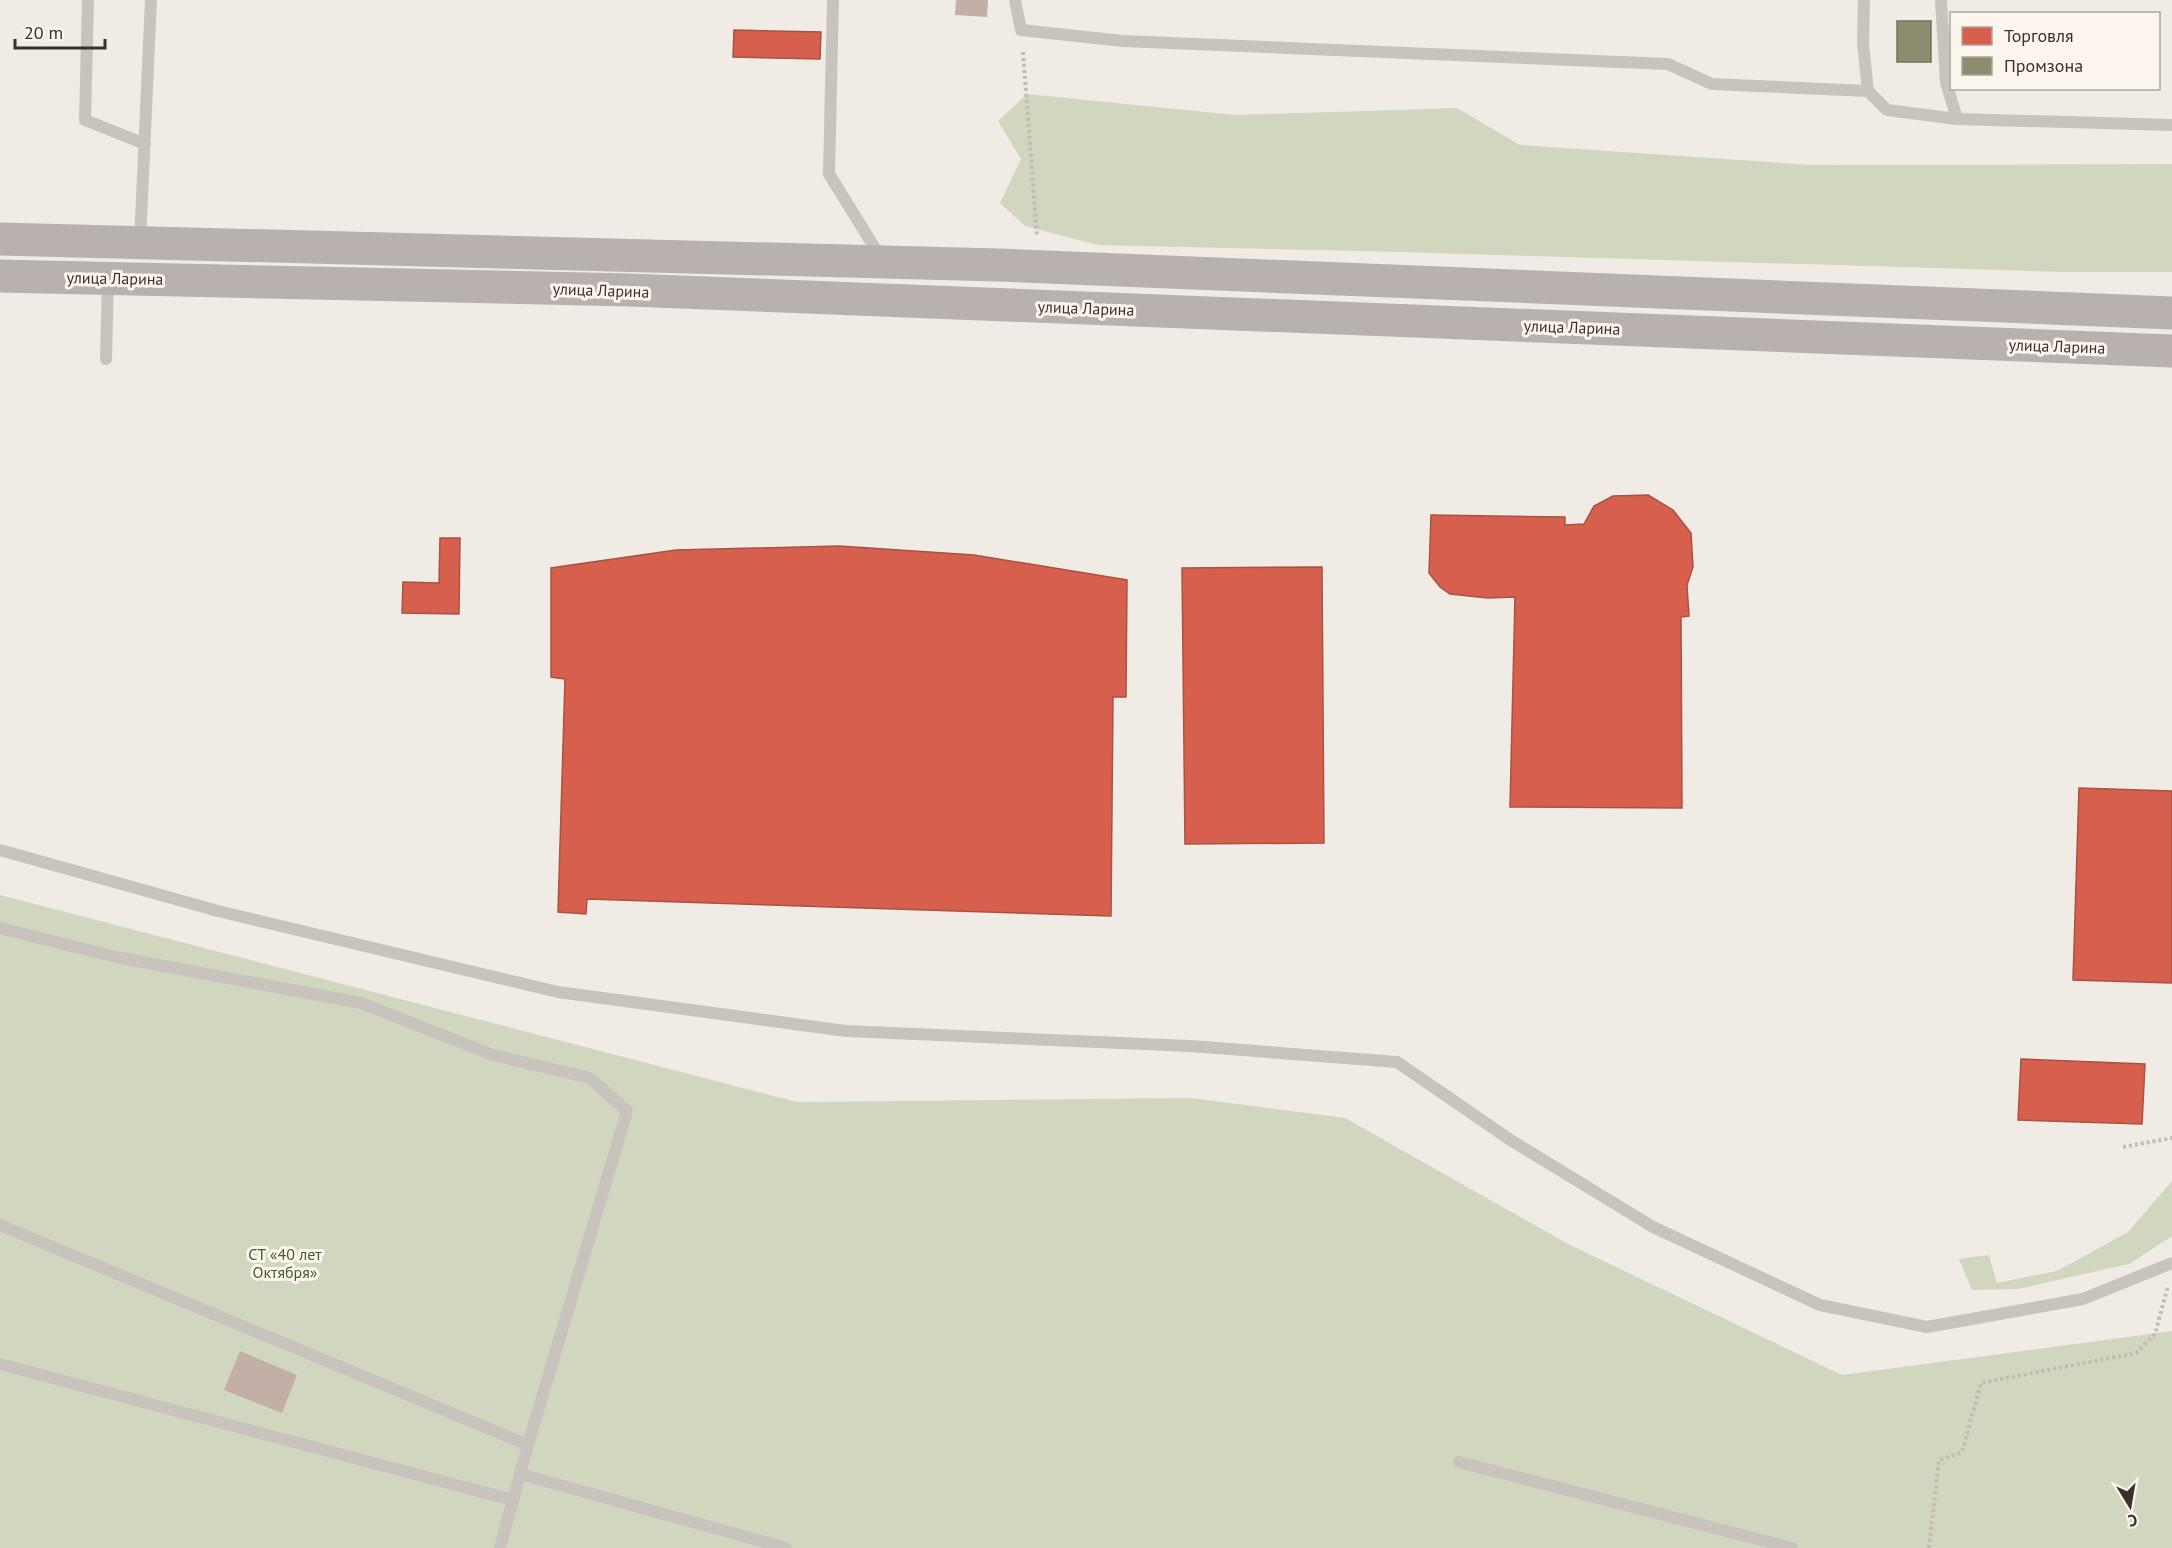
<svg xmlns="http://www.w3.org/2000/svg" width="2172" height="1548" font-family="'PT Sans',sans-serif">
  <rect width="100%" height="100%" fill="#f0ebe5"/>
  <path fill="#d1d6bf" d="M1027 94 1235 115 1457 108 1520 145 1812 165 2172 164V272H2068L1399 252 1098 245 1025 226 1000 203 1021 159 998 121Z
    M0 895 797 1102 1191 1098 1345 1118 1570 1245 1842 1375 2172 1331V1548H0Z
    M2172 1181V1236L2129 1264 2018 1289 1972 1290 1959 1259 1989 1255 1997 1283 2057 1271 2128 1232Z"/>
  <path fill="#d6604d" stroke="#a85243" stroke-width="1.5" d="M734 30 821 32 820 59 733 57Z
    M1648 495 1673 510 1691 533 1693 567 1687 585 1689 616 1681 617 1682 808 1510 807 1515 597 1488 598 1450 594 1440 587 1429 573 1431 515 1565 517V525L1584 524 1594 506 1613 496Z
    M440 538H460L459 614 402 613 403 582 439 583Z
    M839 546 974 555 1127 580 1126 697H1113L1111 916 587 899 586 914 558 912 565 679 551 677V568L676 550Z
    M1322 567 1324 843 1185 844 1182 568Z
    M2079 788 2172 791V983L2073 980Z
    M2021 1059 2145 1064 2142 1124 2018 1120Z"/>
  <path fill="#8c8c6e" stroke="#74705a" stroke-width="1.5" d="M1897 21H1931V62H1897Z"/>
  <path fill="#c3afa7" d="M956 0H988L987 17 955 15Z
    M240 1351 297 1375 282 1413 224 1390Z"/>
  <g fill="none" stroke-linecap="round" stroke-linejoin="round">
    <path stroke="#c2bbb6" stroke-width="4" stroke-dasharray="3 3" stroke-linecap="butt" d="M1023 52 1037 236
      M2123 1147 2172 1138
      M1929 1548 1939 1460 1962 1452 1981 1383 2136 1353 2155 1334 2168 1286"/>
    <path stroke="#c9c3be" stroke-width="12" d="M88 0 85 120 145 144
      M833 0 829 174 881 258
      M1015 0 1021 30 1123 41 1668 64 1712 84 1868 91 1887 110 1957 119 2172 125
      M1864 0 1863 43 1868 91
      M1941 0 1946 82 1957 119
      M140 242 151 0
      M106 359 108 279
      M0 850 218 911 558 992 846 1031 1190 1046 1397 1062 1512 1141 1653 1227 1820 1305 1927 1327 2083 1299 2172 1263
      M0 928 116 957 361 1003 493 1055 590 1078 627 1111 528 1445 500 1548
      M0 1225 528 1445
      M0 1364 513 1500
      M1459 1462 1792 1548
      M520 1474 786 1548"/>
    <path stroke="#b8b1ad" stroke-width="33" d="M0 239 998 265 2172 313
      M0 276 629 290 2172 351"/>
  </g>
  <g text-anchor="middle" stroke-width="6" stroke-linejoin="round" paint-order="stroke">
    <g font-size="16" fill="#3b302b" stroke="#fbf5ee">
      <text transform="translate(115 278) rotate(1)" y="6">улица Ларина</text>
      <text transform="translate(601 290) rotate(2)" y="6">улица Ларина</text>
      <text transform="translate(1086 308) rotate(2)" y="6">улица Ларина</text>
      <text transform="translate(1572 327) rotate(2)" y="6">улица Ларина</text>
      <text transform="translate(2057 346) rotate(2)" y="6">улица Ларина</text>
    </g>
    <g font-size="16" fill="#4a5a2e" stroke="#fbf5ee">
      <text x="285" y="1260">СТ «40 лет<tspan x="285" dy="18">Октября»</tspan></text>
    </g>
  </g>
  <rect x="1950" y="12" width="210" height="78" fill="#fbf5ee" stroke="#aea6a0" stroke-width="1.5"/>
  <rect x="1962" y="27" width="30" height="18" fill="#d6604d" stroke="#aea6a0" stroke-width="1.5"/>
  <text x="2004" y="42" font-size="18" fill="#3b302b">Торговля</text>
  <rect x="1962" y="57" width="30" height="18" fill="#8c8c6e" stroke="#aea6a0" stroke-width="1.5"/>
  <text x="2004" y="72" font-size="18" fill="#3b302b">Промзона</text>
  <g transform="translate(2130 1506) rotate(169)" stroke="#fbf5ee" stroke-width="4.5" paint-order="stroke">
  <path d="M0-4.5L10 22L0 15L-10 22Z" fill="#3b302b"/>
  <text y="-9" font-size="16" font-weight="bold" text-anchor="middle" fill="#3b302b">С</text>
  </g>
  <path d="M15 39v9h90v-9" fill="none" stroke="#3b302b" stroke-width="3"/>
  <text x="24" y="39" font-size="18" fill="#3b302b" stroke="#fbf5ee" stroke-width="4.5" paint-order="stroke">20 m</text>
</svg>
